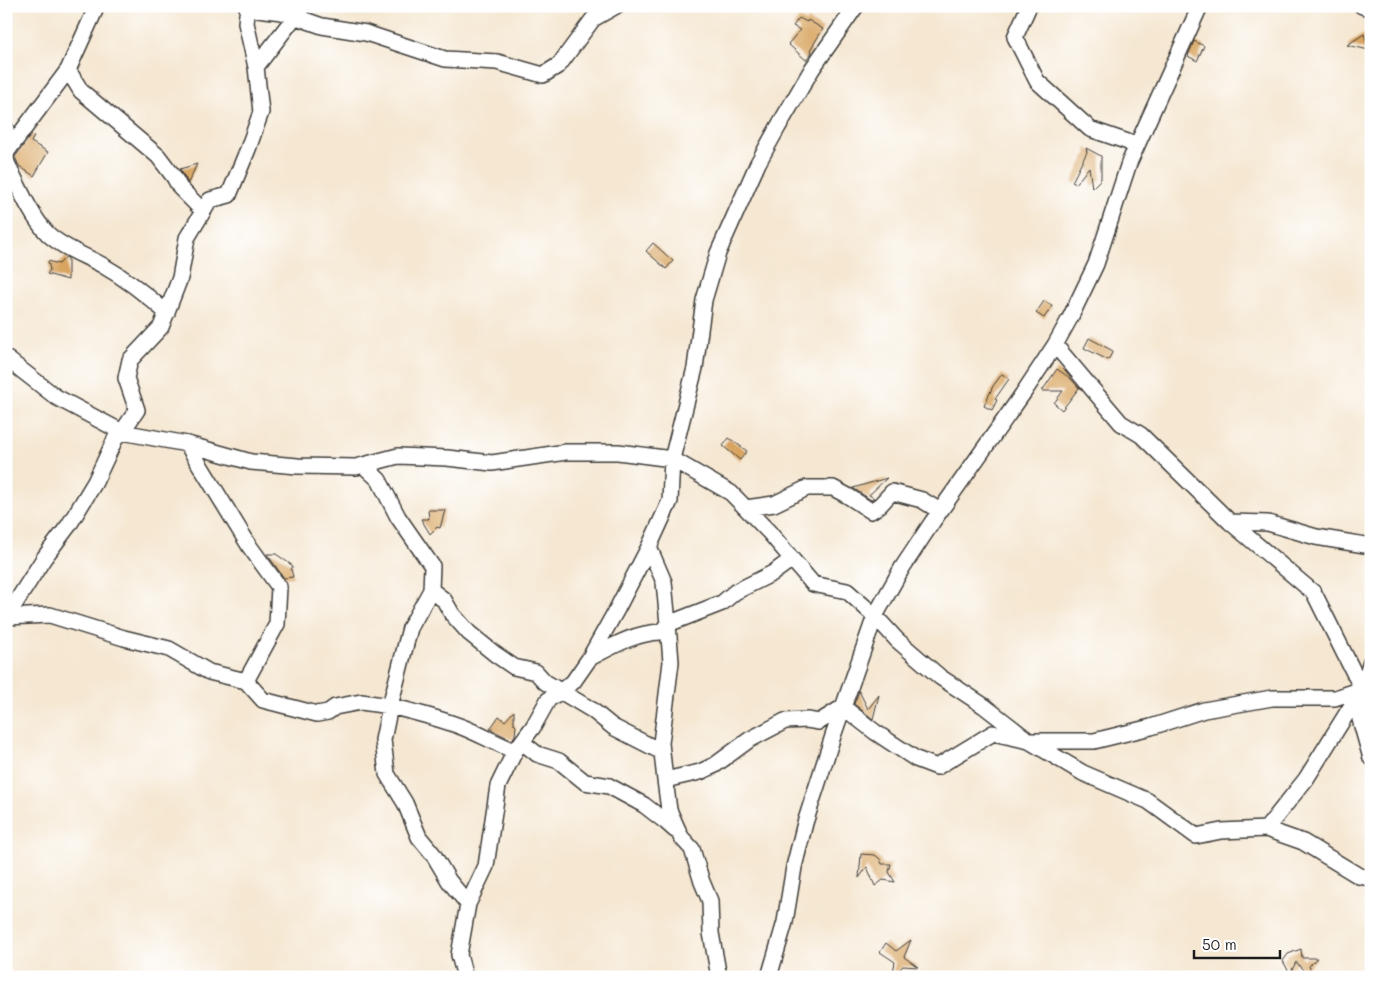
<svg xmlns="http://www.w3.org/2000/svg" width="1377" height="983" font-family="Mali,sans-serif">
  <rect width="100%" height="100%" fill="#fff"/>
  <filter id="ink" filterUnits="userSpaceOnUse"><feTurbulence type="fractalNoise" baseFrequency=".02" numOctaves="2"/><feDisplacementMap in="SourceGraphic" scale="10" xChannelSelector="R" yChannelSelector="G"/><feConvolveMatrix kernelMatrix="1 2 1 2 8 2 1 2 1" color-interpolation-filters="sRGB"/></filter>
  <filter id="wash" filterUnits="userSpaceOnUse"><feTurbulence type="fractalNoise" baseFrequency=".0096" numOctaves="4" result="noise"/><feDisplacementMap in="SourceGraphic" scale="20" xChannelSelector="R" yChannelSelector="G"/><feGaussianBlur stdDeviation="1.12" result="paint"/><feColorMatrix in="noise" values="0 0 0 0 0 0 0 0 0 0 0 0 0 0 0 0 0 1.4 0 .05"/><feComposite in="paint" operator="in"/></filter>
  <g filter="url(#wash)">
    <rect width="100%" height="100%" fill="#f5e7d1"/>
    <g id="blocks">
      <path fill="#d8a45e" d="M799 18 807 22 808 20 823 29 810 50 812 52 806 60 788 44 800 30 793 26Z
        M1364 34 1369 50 1347 45Z
        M1194 41 1204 46 1197 61 1188 56Z
        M31 135 34 136 31 142 48 152 34 176 19 166 15 157Z
        M1086 148 1101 156V179L1092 188 1089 167 1076 184 1072 182 1087 152Z
        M197 164 191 177 188 183 180 169Z
        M653 243 673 261 666 269 646 251Z
        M66 257 68 258V280L47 274 50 270 48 261 59 264Z
        M1044 301 1052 306 1044 318 1036 313Z
        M1089 338 1113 351 1108 360 1084 348Z
        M1057 369 1070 378 1079 388 1062 410 1054 403 1063 391H1042Z
        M1002 374 1009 379 995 399 997 400 992 410 984 406 993 386Z
        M729 438 747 451 740 460 723 446Z
        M887 478 869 495 874 498 871 500 853 488Z
        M428 510H445L440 528 437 527 430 534 421 519H429Z
        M267 554H276L293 566 291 569 293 577 284 578Z
        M859 691 868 709 879 695 873 719 854 704Z
        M514 711V724L516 726 515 735 512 740 490 729 499 716 505 721Z
        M861 854 875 855 880 859 882 864H891L889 872 895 882 883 880 875 886 867 867 859 878Z
        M911 940 904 957 918 967 903 966 892 977 895 962 880 952 886 943 896 951Z
        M1301 949 1302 958H1317L1309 966 1313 977H1309L1296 962 1290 974 1283 961 1288 954Z"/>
    </g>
  </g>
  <g filter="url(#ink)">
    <use href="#blocks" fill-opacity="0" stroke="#3d3a37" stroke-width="1"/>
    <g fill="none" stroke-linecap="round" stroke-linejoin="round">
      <defs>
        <path id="minor" d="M1029 6 1015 37 1037 81 1090 129 1128 142 1136 148
          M1362 6 1371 8
          M248 8 282 12 322 26 366 33 445 59 497 62 543 75 559 65 593 19 616 6
          M256 67 303 6
          M68 70 81 91 158 156 174 177 180 188 203 211
          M6 129V139
          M6 153 68 70 97 6
          M6 161C17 183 31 217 48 234 63 248 84 255 102 265 125 278 147 295 167 313
          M1055 345 1121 423 1141 435 1230 522 1314 593 1362 689 1360 719 1371 758
          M6 358 56 397 122 432 187 444 251 462 298 466 356 467 398 456 447 458 492 463 566 452H618L672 459 731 493 769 532 813 584 847 591 875 616 897 640 940 677 984 706 1029 741 1083 773 1148 801 1196 836 1221 831 1266 829 1303 842 1359 876 1371 878
          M363 465 379 480 398 517 432 566 431 590 410 628 390 706C414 712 439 718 462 727 480 734 497 744 515 751L533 727 548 700 573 682 589 659 617 609 649 547 670 501 672 459 695 368 704 300 718 253 758 163 778 127 812 69 856 6
          M746 508 774 504 807 488H833L848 496 871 511 880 505 892 492 922 500 940 511
          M1230 522 1268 523 1316 537 1371 546
          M649 547 664 582 668 624 671 662 661 743 665 780
          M431 590 444 600 452 614 469 633 495 654 514 667 536 672 545 682 592 710 613 727 662 752
          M6 617 50 615 124 638 169 649 209 672 246 681 277 624 279 587 250 547 187 444
          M6 618 44 558 69 525 95 482 117 435 122 432 137 410 126 378 130 360 161 327 180 278 187 238 210 200 229 195 248 149 261 112 256 67 246 23 248 6
          M590 658C613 646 634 633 661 632L668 624 722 603 735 592 773 573 792 559
          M246 681 263 700 317 714 328 712 335 707 361 702 390 706 383 740 387 774 405 803 419 837 433 854 449 881 468 904
          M522 742 537 754 559 761 585 782 609 786 644 805 666 822 675 830
          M1266 829 1306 779 1362 689 1371 661
          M465 977 459 955 468 904 486 866 498 786 515 751
          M719 977 711 933 710 901 702 882 692 849 681 837 669 810 665 780 700 772 715 765 749 740 785 721 807 720 819 722 843 707 875 732 916 759 937 767 993 733 1029 741H1094L1151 727 1204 710 1272 698H1335L1362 689H1371
          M769 977 785 922 794 867 805 823 833 736 875 616 902 568 933 521 1024 392 1055 345 1070 318 1096 264 1129 163 1200 6"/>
      </defs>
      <use href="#minor" stroke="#3d3a37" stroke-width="18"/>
      <use href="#minor" stroke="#fff" stroke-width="15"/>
    </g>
  </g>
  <rect width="1377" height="983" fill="none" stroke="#fff" stroke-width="25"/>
  <path d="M1194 950v8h86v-8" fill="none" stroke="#1c1c1c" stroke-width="2.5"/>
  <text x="1202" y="950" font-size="15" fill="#1c1c1c" stroke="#ffffff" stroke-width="4" paint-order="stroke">50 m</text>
</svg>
